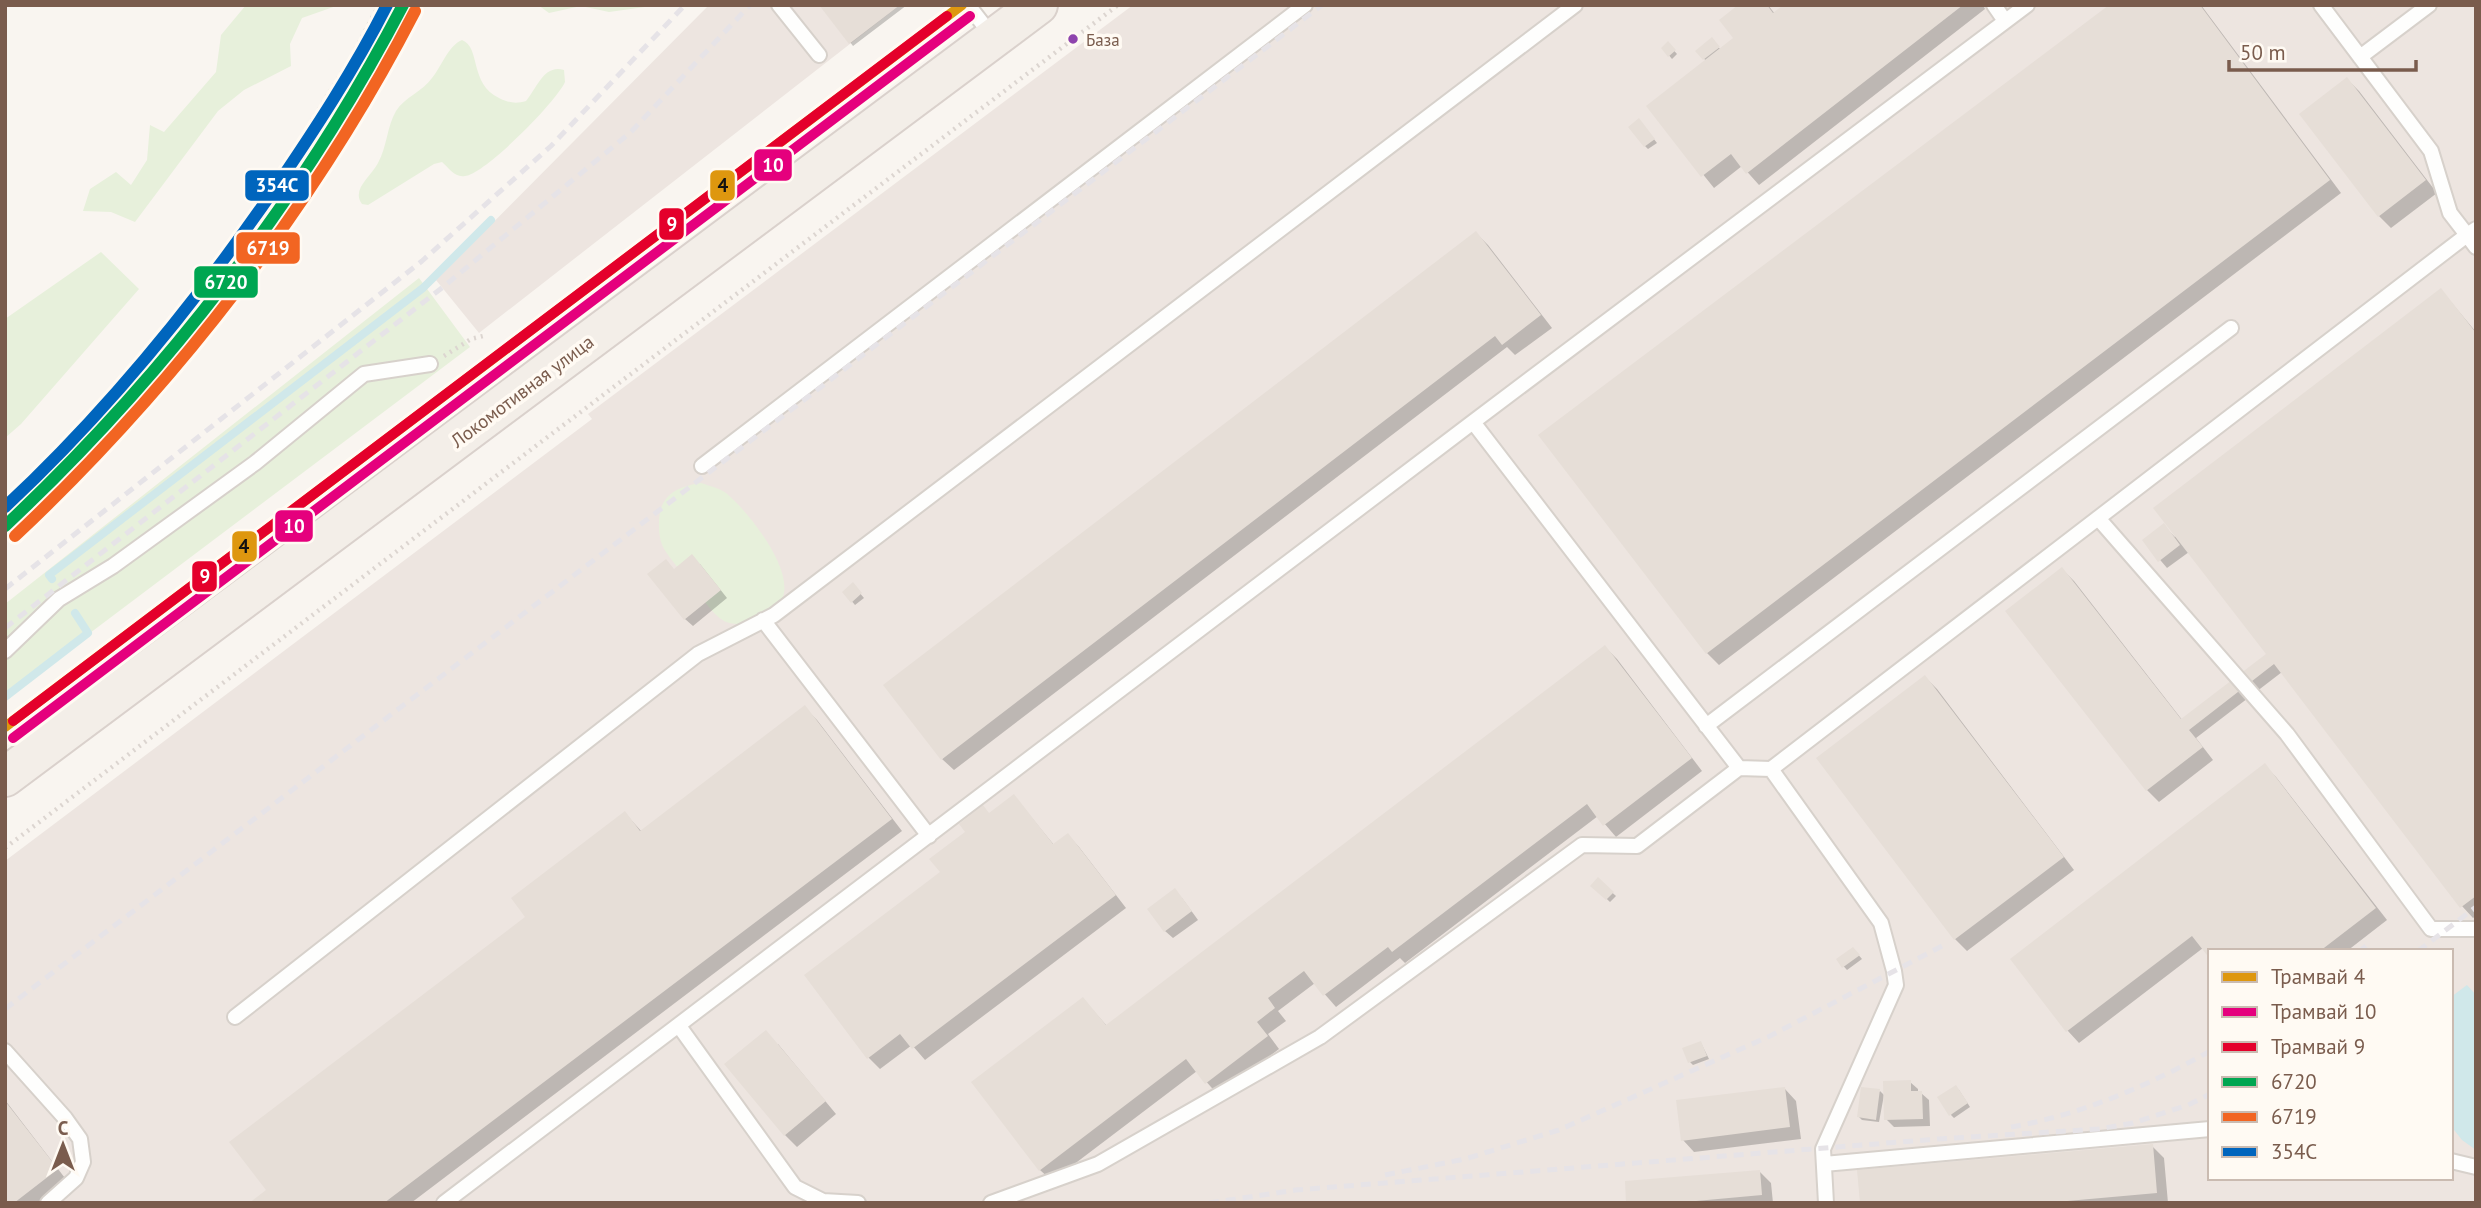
<svg xmlns="http://www.w3.org/2000/svg" width="2481" height="1208" font-family="'PT Sans',sans-serif">
  <rect width="100%" height="100%" fill="#f9f5f0"/>
  <path fill="#ede5e0" fill-rule="evenodd" d="M709 5H900L479 333 436 280Z
    M1133 5H2476V1203H5V861L592 419 588 414ZM2210 951H2451V1178H2210Z"/>
  <path fill="#e7f0db" d="M246 5H339L302 18 290 44 291 66 244 90 218 111 135 222 111 212 83 211 90 189 116 172 131 185 147 160 150 125 164 132 216 72 221 35Z
    M538 5H659L609 12 581 6 549 13Z
    M462 40C481 47 469 84 499 98 509 103 516 104 526 101 537 88 544 64 564 70L565 82C556 102 485 174 465 176 455 178 449 168 442 162L434 164 368 205 362 204C351 189 371 177 378 163 387 147 387 126 396 111 405 97 423 91 432 78 442 66 448 46 462 40Z
    M101 252 139 289 21 424 5 438V319Z
    M419 278 470 347 5 697V604Z
    M701 483C710 486 719 488 726 493 747 510 798 573 781 601 776 609 754 620 745 623 739 625 730 624 724 621 711 613 702 597 692 585 683 573 671 561 663 547 660 541 659 533 659 526 658 497 674 487 701 483Z"/>
  <path fill="#d0e8ea" d="M2467 985 2476 995V1150L2462 1140 2451 1126V997Z"/>
  <path fill="#0003" d="M821 5H907L853 46Z
    M1741 5H1768L1775 14 1785 5H1983L1985 9 1759 185 1742 166 1714 188 1648 106 1706 61 1698 51 1712 40 1721 50 1736 38Z
    M2112 5H2201L2341 193 1719 665 1707 653 1541 436Z
    M1668 44 1677 54 1672 59 1663 48Z
    M2347 79 2359 91 2437 193 2391 228 2379 216Z
    M1642 124 1657 143 1648 149 1645 146Z
    M1476 233 1488 245 1552 328 1515 355 1507 347 954 770 942 759Z
    M2441 290 2476 332V916L2473 918 2462 906 2282 672 2196 738 2213 760 2159 802 2147 790 2008 611 2062 569 2074 581 2183 721 2274 661 2189 552 2167 568 2144 541 2164 526 2175 537Z
    M700 564 727 598 693 626 685 619 675 570Z
    M853 585 864 598 855 605 844 592Z
    M1605 647 1617 659 1702 771 1616 837 1598 816 1405 963 1400 958 1336 1007 1315 983 1278 1011 1286 1021 1268 1034 1279 1049 1218 1095 1197 1071 1052 1181 1040 1170 1083 999 1107 1026Z
    M1925 677 1937 689 2074 870 1967 951 1955 939 1818 758Z
    M805 708 817 720 902 831 411 1203H252L265 1192 625 813 642 832Z
    M2265 766 2276 777 2387 920 2347 951H2210L2203 948 2079 1043 2068 1031 2012 960Z
    M1014 796 1054 845 1068 835 1079 847 1126 908 925 1060 912 1045 880 1069 868 1057 942 872 989 815Z
    M1598 880 1616 896 1610 902 1593 886Z
    M1182 898 1198 920 1173 938 1165 931Z
    M1856 952 1862 959 1847 970 1838 960Z
    M1701 1043 1709 1059 1693 1065 1690 1062Z
    M778 1044 836 1114 797 1147 785 1135Z
    M1910 1082 1918 1089V1093H1921L1929 1100 1930 1126 1894 1127 1886 1119Z
    M1785 1089 1796 1101 1801 1139 1694 1152 1683 1140Z
    M1959 1090 1970 1107 1954 1118 1951 1115Z
    M1880 1091 1884 1095 1879 1122 1862 1120 1859 1117Z
    M5 1100 68 1182 41 1203H5Z
    M2152 1146 2164 1158 2168 1203H1862Z
    M1759 1171 1771 1183 1773 1203H1628Z"/>
  <g fill="none" stroke-linecap="round" stroke-linejoin="round">
    <path stroke="#d0e8ea" stroke-width="8" d="M52 579 49 575 423 288 491 220
      M5 697 88 633 75 613"/>
  </g>
  <path fill="#e6ded7" d="M819 5H900L849 44Z
    M1738 5H1767L1773 13 1783 5H1963L1746 174 1731 154 1701 177 1646 106 1733 38 1719 20Z
    M2109 5H2200L2330 180 1706 654 1538 435Z
    M1712 37 1720 47 1703 60 1695 51Z
    M1668 41 1676 50 1668 57 1661 48Z
    M2347 77 2426 180 2378 217 2299 114Z
    M1639 118 1655 139 1644 147 1628 127Z
    M1476 231 1541 315 1502 345 1495 336 941 760 883 685Z
    M2441 288 2476 333V896L2460 908 2274 664 2189 730 2203 747 2146 791 2005 611 2062 567 2181 719 2266 654 2153 508Z
    M2164 523 2180 545 2158 562 2142 540Z
    M692 554 721 590 684 620 647 574 666 559 674 569Z
    M853 582 862 593 851 603 842 592Z
    M1605 645 1692 758 1603 826 1587 804 1392 952 1388 947 1323 996 1304 971 1268 998 1275 1008 1257 1022 1268 1036 1205 1084 1186 1059 1039 1171 971 1082 1083 997 1106 1025Z
    M1925 675 2064 857 1954 940 1816 758Z
    M805 705 892 819 384 1203H249L266 1190 229 1142 525 917 511 898 625 811 640 831Z
    M2265 763 2376 908 2320 951H2210V959L2192 936 2066 1032 2010 959Z
    M1014 794 1053 844 1068 833 1116 895 912 1049 900 1034 867 1059 804 975 940 872 929 859 965 832 959 824 983 805 989 813Z
    M1598 877 1614 892 1606 900 1590 886Z
    M1175 888 1192 911 1164 932 1147 909Z
    M1853 947 1860 955 1842 968 1836 959Z
    M766 1030 826 1101 784 1136 724 1064Z
    M1701 1041 1707 1056 1688 1063 1682 1048Z
    M1911 1080V1091H1922L1923 1119 1884 1120 1883 1081Z
    M1956 1085 1968 1103 1949 1116 1937 1097Z
    M1785 1087 1790 1127 1681 1141 1676 1100Z
    M1861 1087 1880 1089 1876 1120 1857 1117Z
    M5 1101 58 1169 14 1203H5Z
    M2153 1144 2157 1193 2045 1203H1860L1857 1170Z
    M1760 1170 1762 1195 1696 1201V1203H1626L1625 1181Z"/>
  <g fill="none" stroke-linecap="round" stroke-linejoin="round">
    <defs>
      <path id="lane" d="M779 5 819 55
        M968 5 993 37
        M1994 5 2005 21
        M2321 5 2431 151 2450 213 2467 235 2476 229
        M2360 57 2429 5
        M1473 422 1739 768
        M702 466 1305 5
        M2098 518 2287 734 2431 929H2476
        M763 620 929 836
        M5 651 59 599 113 566 255 463 364 374 430 364
        M1706 726 2231 328
        M1771 769 2467 235 2476 247
        M235 1017 698 654 774 615 1575 5
        M679 1026 795 1187 823 1201 858 1203
        M5 1051 65 1118 80 1139 83 1162 76 1178 48 1203
        M2451 1161 2476 1167
        M1824 1164 2210 1129
        M444 1203 1473 422 2027 5
        M991 1203 1098 1164 1320 1037 1582 845 1637 846 1739 768 1771 769 1881 923 1894 971 1896 985 1823 1149 1826 1203"/>
      <path id="primary" d="M5 777 1038 5"/>
    </defs>
    <use href="#lane" stroke="#d7d1cb" stroke-width="18"/>
    <use href="#primary" stroke="#dad1cc" stroke-width="42"/>
    <path stroke="#dcd5d0" stroke-width="4.5" stroke-dasharray="2 5" stroke-linecap="butt" d="M888 70 956 18
      M444 356 471 339 483 336
      M5 501 123 380 208 278 280 172 351 58 379 5
      M5 848 1118 5"/>
    <use href="#lane" stroke="#fefefd" stroke-width="14"/>
    <use href="#primary" stroke="#f3eee8" stroke-width="38"/>
    <path stroke="#e6e3e7" stroke-width="5" stroke-dasharray="10 7" stroke-linecap="butt" d="M5 589 422 261 551 146 685 5
      M5 628 443 287 631 132 750 5
      M2360 951 2366 946
      M2418 951 2476 907
      M5 1009 1322 5
      M2011 1127C2080 1115 2148 1086 2210 1051
      M1385 1175 1465 1159 1559 1130 1770 1036 1942 946
      M1209 1203 1296 1190 1938 1139 2099 1129 2133 1123 2188 1105 2210 1094"/>
    <defs>
      <path id="rail-1" d="M5 526C163 378 303 197 403 5"/>
      <path id="rail-2" d="M15 536C173 387 315 205 415 11"/>
      <path id="rail-3" d="M5 507C107 412 194 305 273 191 314 131 354 70 387 5"/>
    </defs>
    <use href="#rail-1" stroke="#fffaf3" stroke-width="18"/>
    <use href="#rail-2" stroke="#fffaf3" stroke-width="18"/>
    <use href="#rail-3" stroke="#fffaf3" stroke-width="18"/>
    <use href="#rail-1" stroke="#00a651" stroke-width="12"/>
    <use href="#rail-2" stroke="#f26522" stroke-width="12"/>
    <use href="#rail-3" stroke="#0065bd" stroke-width="12"/>
    <defs>
      <path id="tram-1" d="M5 727 962 5"/>
      <path id="tram-2" d="M13 738 970 16"/>
      <path id="tram-3" d="M13 721 947 16"/>
    </defs>
    <use href="#tram-1" stroke="#fffaf3" stroke-width="16"/>
    <use href="#tram-2" stroke="#fffaf3" stroke-width="16"/>
    <use href="#tram-3" stroke="#fffaf3" stroke-width="16"/>
    <use href="#tram-1" stroke="#de970f" stroke-width="10"/>
    <use href="#tram-2" stroke="#e5007d" stroke-width="10"/>
    <use href="#tram-3" stroke="#e4002b" stroke-width="10"/>
  </g>
  <circle fill="#8e44ad" stroke="#fffaf3" stroke-width="2.5" cx="1073" cy="39" r="6"/>
  <g text-anchor="middle" stroke-width="7" stroke-linejoin="round" paint-order="stroke">
    <g font-size="17" fill="#7a5c4d" stroke="#fffaf3" text-anchor="start">
      <text x="1086" y="46">База</text>
    </g>
    <g font-size="19" fill="#7a5c4d" stroke="#fffaf3">
      <text transform="translate(522 391) rotate(-37)" y="7">Локомотивная улица</text>
    </g>
  </g>
  <g stroke="#fffaf3" stroke-width="2.5">
    <rect x="753" y="148" width="40" height="34" rx="7" fill="#e5007d"/>
    <rect x="709" y="169" width="27" height="33" rx="7" fill="#de970f"/>
    <rect x="244" y="169" width="66" height="33" rx="7" fill="#0065bd"/>
    <rect x="658" y="207" width="27" height="34" rx="7" fill="#e4002b"/>
    <rect x="235" y="231" width="66" height="34" rx="7" fill="#f26522"/>
    <rect x="193" y="265" width="66" height="34" rx="7" fill="#00a651"/>
    <rect x="274" y="509" width="40" height="34" rx="7" fill="#e5007d"/>
    <rect x="231" y="530" width="27" height="33" rx="7" fill="#de970f"/>
    <rect x="191" y="560" width="27" height="33" rx="7" fill="#e4002b"/>
  </g>
  <g font-size="19" text-anchor="middle" font-weight="bold" fill="#fff">
    <text x="773" y="172">10</text>
    <text x="277" y="192">354С</text>
    <text x="672" y="231">9</text>
    <text x="268" y="255">6719</text>
    <text x="226" y="289">6720</text>
    <text x="294" y="533">10</text>
    <text x="205" y="583">9</text>
  </g>
  <g font-size="19" text-anchor="middle" font-weight="bold" fill="#111">
    <text x="723" y="192">4</text>
    <text x="244" y="553">4</text>
  </g>
  <rect width="2481" height="1208" fill="none" stroke="#7a5c4d" stroke-width="14"/>
  <rect x="2208" y="949" width="245" height="231" fill="#fffaf3" stroke="#cabbb1" stroke-width="2"/>
  <rect x="2222" y="972" width="35" height="10" fill="#de970f" stroke="#cabbb1" stroke-width="2"/>
  <text x="2271" y="984" font-size="21" fill="#7a5c4d">Трамвай 4</text>
  <rect x="2222" y="1007" width="35" height="10" fill="#e5007d" stroke="#cabbb1" stroke-width="2"/>
  <text x="2271" y="1019" font-size="21" fill="#7a5c4d">Трамвай 10</text>
  <rect x="2222" y="1042" width="35" height="10" fill="#e4002b" stroke="#cabbb1" stroke-width="2"/>
  <text x="2271" y="1054" font-size="21" fill="#7a5c4d">Трамвай 9</text>
  <rect x="2222" y="1077" width="35" height="10" fill="#00a651" stroke="#cabbb1" stroke-width="2"/>
  <text x="2271" y="1089" font-size="21" fill="#7a5c4d">6720</text>
  <rect x="2222" y="1112" width="35" height="10" fill="#f26522" stroke="#cabbb1" stroke-width="2"/>
  <text x="2271" y="1124" font-size="21" fill="#7a5c4d">6719</text>
  <rect x="2222" y="1147" width="35" height="10" fill="#0065bd" stroke="#cabbb1" stroke-width="2"/>
  <text x="2271" y="1159" font-size="21" fill="#7a5c4d">354С</text>
  <g transform="translate(63 1145)" stroke="#fffaf3" stroke-width="5" paint-order="stroke">
  <path d="M0-5L12 26L0 18L-12 26Z" fill="#7a5c4d"/>
  <text y="-10" font-size="19" font-weight="bold" text-anchor="middle" fill="#7a5c4d">С</text>
  </g>
  <path d="M2229 60v10h187v-10" fill="none" stroke="#7a5c4d" stroke-width="3.5"/>
  <text x="2240" y="60" font-size="21" fill="#7a5c4d" stroke="#fffaf3" stroke-width="5" paint-order="stroke">50 m</text>
</svg>
